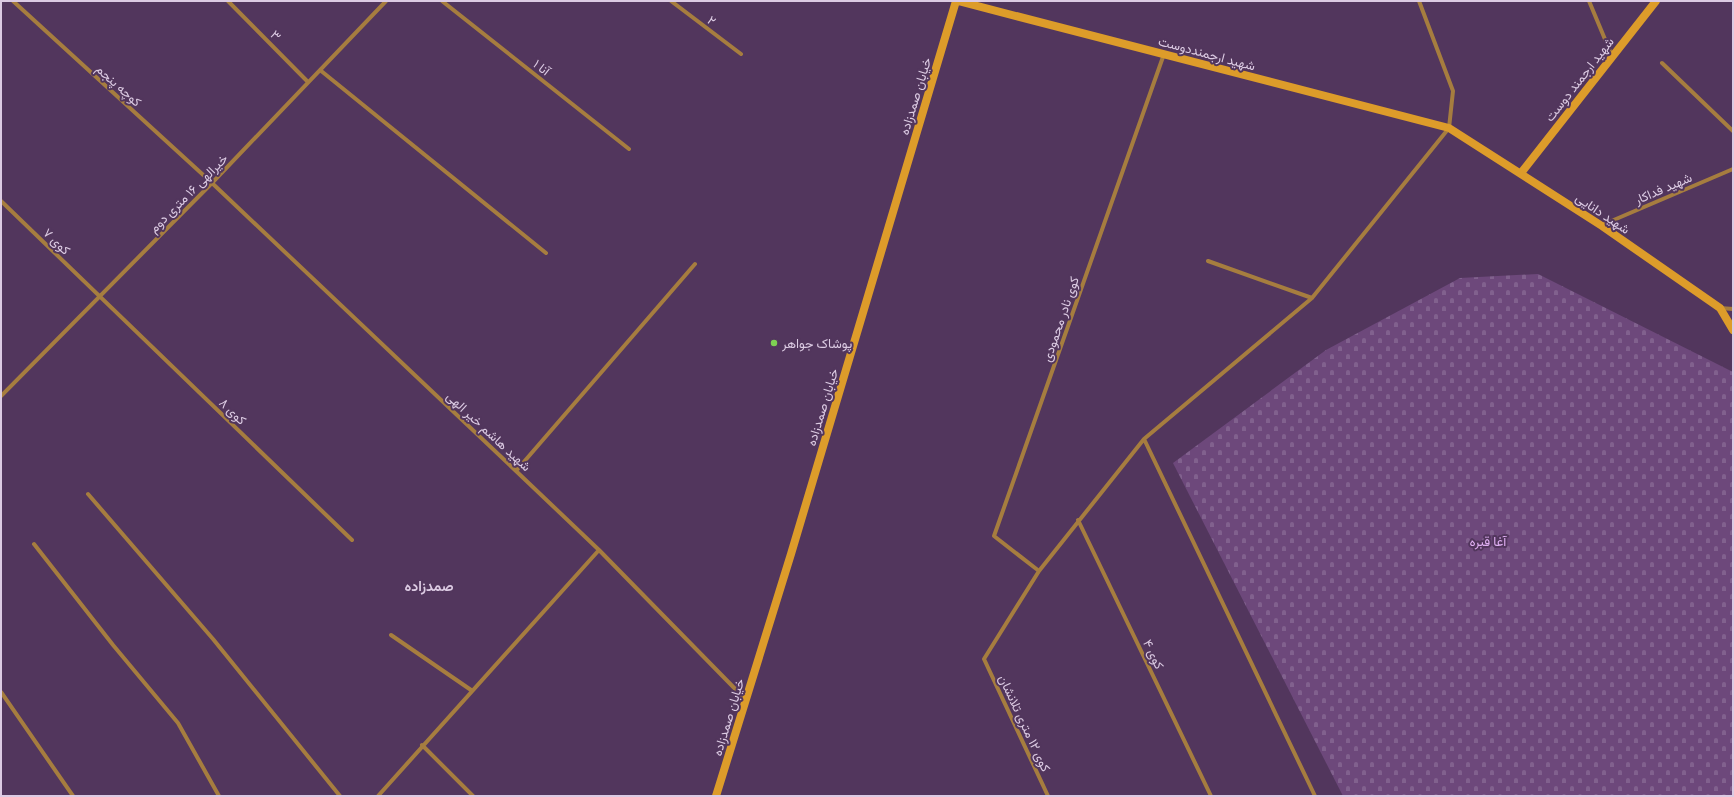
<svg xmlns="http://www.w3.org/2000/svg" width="1734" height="797" font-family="Overpass,Vazirmatn,sans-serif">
  <defs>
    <pattern id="cemetery-stones" width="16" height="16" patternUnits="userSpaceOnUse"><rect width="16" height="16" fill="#6d487b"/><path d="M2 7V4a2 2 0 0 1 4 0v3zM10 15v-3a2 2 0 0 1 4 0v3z" fill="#81618e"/></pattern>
  </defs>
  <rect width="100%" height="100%" fill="#52365d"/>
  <path fill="url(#cemetery-stones)" d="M1538 274 1733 372V796H1343L1173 463 1326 350 1460 278Z"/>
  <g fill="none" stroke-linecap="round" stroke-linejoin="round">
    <path stroke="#a67d3f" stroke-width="4" d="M13 1 212 183 516 471 599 550 746 700
      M228 1 308 82
      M442 1 629 149
      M671 1 741 54
      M1589 1 1612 56
      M1662 63 1733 131
      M320 70 546 253
      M1 201 352 540
      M1602 225 1733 169
      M1208 261 1312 298
      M1720 308 1733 309
      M1 396 212 183 386 1
      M1144 439 1315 796
      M516 471 695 264
      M88 494 213 639 340 796
      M1078 520 1211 796
      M34 544 113 645 178 723 219 796
      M1039 571 994 536 1164 54
      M391 635 471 690
      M1 692 73 796
      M422 745 473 796
      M378 796 599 550
      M1048 796 984 659 1039 571 1144 439 1312 298 1449 128 1453 91 1419 1"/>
    <path stroke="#dd9c2a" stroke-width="8" d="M958 1 1449 128 1602 226 1720 308 1733 330
      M1521 173 1656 1
      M716 796 791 554 956 1"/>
  </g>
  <circle fill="#7ed153" stroke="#52365d" stroke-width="1.5" cx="774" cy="343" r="4"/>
  <g text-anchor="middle" stroke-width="4" stroke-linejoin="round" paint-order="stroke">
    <g font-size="13" fill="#dccbe3" stroke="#52365d">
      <text transform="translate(712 20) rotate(37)" y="5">۲</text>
      <text transform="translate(276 35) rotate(45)" y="5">۳</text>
      <text transform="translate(1207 53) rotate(15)" y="5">شهید ارجمنددوست</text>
      <text transform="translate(542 67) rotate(38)" y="5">آنا ۱</text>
      <text transform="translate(1579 79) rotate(-52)" y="5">شهید ارجمند دوست</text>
      <text transform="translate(119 85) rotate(42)" y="5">کوچه پنجم</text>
      <text transform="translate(915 96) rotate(-73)" y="5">خیابان صمدزاده</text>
      <text transform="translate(1663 188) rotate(-23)" y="5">شهید فداکار</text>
      <text transform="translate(188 193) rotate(-45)" y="5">خیرالهی ۱۶ متری دوم</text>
      <text transform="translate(1603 213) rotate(34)" y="5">شهید دانایی</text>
      <text transform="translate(57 241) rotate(44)" y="5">کوی ۷</text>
      <text transform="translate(1060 319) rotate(-71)" y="5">کوی نادر محمودی</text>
      <text transform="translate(822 407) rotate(-73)" y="5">خیابان صمدزاده</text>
      <text transform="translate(233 411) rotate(44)" y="5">کوی ۸</text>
      <text transform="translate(489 431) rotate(43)" y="5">شهید هاشم خیر الهی</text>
      <text transform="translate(1154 654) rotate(64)" y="5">کوی ۴</text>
      <text transform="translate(728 717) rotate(-73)" y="5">خیابان صمدزاده</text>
      <text transform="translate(1025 723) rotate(65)" y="5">کوی ۱۲ متری تلانشان</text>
    </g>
    <g font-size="13" fill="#dccbe3" stroke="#52365d" text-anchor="start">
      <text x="782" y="348">پوشاک جواهر</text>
    </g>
    <g font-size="13" fill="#e0aff3" stroke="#52365d">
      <text x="1488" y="546">آغا قبره</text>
    </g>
    <g font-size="14" font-weight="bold" fill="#dccbe3" stroke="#52365d">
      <text x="429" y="591">صمدزاده</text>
    </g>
  </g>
  <rect width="1734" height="797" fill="none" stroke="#dccbe3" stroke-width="4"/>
</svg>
